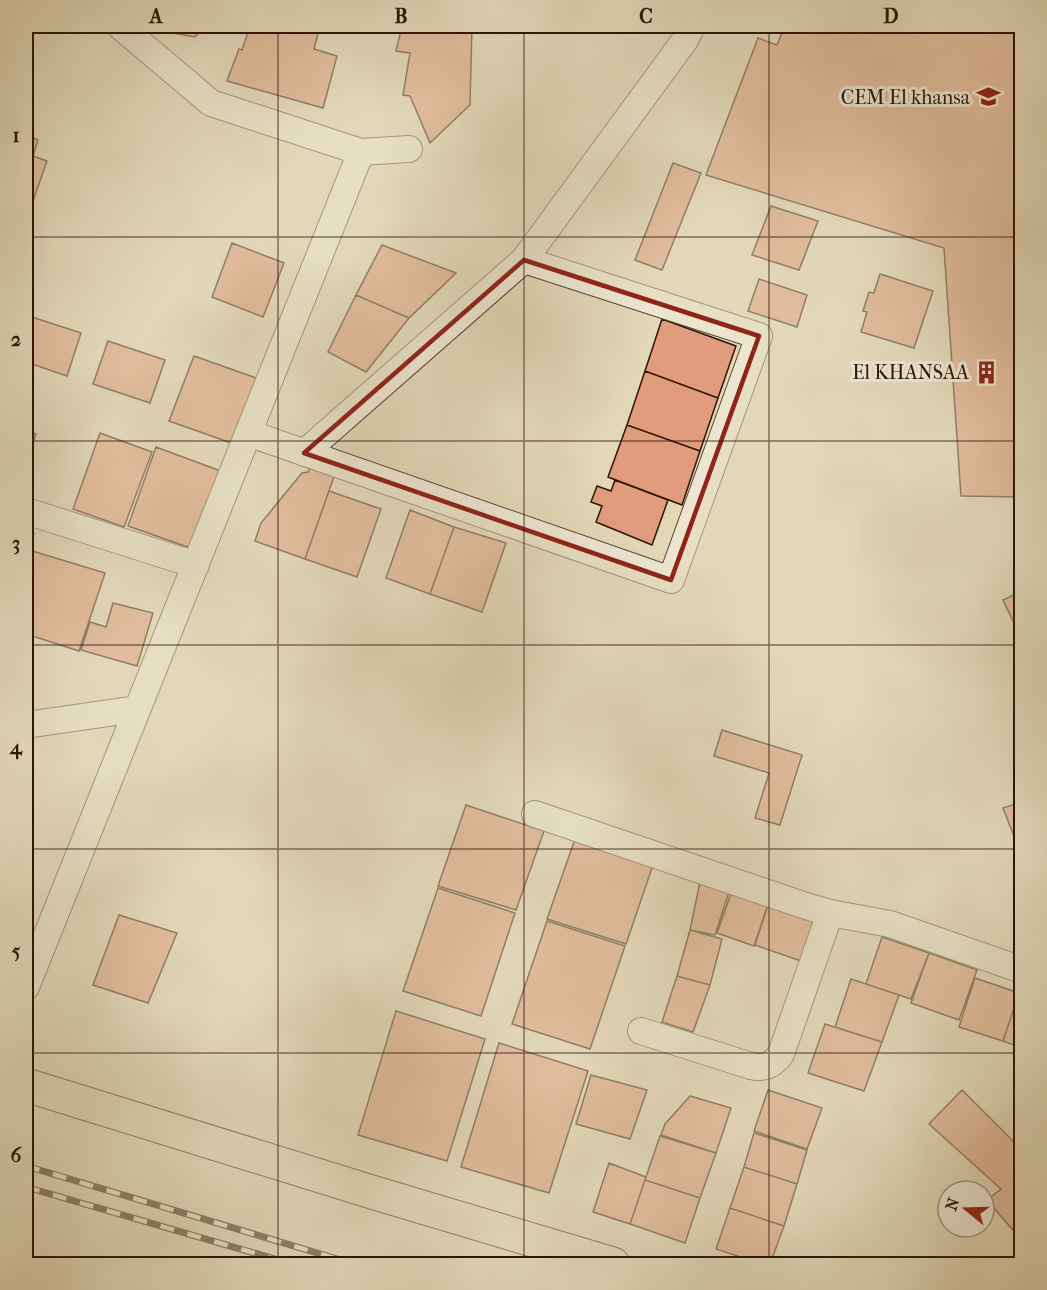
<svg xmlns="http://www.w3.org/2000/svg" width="1047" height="1290" font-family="'IM FELL French Canon',serif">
  <rect width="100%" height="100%" fill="#e2d8b8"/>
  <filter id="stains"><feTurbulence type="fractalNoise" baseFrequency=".00333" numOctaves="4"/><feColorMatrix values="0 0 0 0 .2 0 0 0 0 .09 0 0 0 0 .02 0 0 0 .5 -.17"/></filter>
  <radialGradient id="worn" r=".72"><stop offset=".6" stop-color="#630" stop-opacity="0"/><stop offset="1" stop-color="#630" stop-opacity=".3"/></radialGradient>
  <path fill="#e19b7d" stroke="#2c1305" stroke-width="1.5" d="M153 26H205L195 37 150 29Z
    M250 26H320L314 49 337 56 323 108 227 81 239 49 242 50Z
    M402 26H472L470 105 430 143 410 96 403 95 410 53 396 51Z
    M785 26H1022V497L961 496 944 248 706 175 758 38 777 45Z
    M26 135 38 140 33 156 47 161 26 221Z
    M673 163 701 173 662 270 635 260Z
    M771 206 818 221 799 270 752 255Z
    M232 243 284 263 263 317 212 297Z
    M382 245 456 273 409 318 356 295Z
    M880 274 933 291 914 348 861 332 867 312 863 311 869 292 874 293Z
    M759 279 807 295 797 327 748 311Z
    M356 295 409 318 366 372 328 352Z
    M26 315 81 333 67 376 26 362Z
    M662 319 736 346 718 398 645 371Z
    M108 341 165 360 150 403 93 384Z
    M194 356 262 380 237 445 169 421Z
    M645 371 718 398 700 451 627 425Z
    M627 425 700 451 682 505 608 477Z
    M26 430 36 434 26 464Z
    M100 433 152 452 124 527 73 509Z
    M156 447 226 473 196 550 128 526Z
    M312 463 336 471 305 559 255 541 261 523 302 473 308 472Z
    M615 480 668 500 652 545 596 522 602 506 591 502 597 486 611 491Z
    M329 491 381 509 357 577 305 559Z
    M410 510 454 527 430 594 386 578Z
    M454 527 506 543 482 612 430 594Z
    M26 530 34 533 26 559Z
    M1022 549V572L1015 552Z
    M29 550 105 573 79 651 26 634V560Z
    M1022 591V640L1003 600Z
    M113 603 153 613 137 666 81 650 90 622 106 627Z
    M722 730 802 755 780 825 755 818 769 773 714 756Z
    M1022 802V857L1003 808Z
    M466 805 544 831 516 910 438 886Z
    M575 839 653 865 626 944 547 919Z
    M701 877 731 886 715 935 690 930Z
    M734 885 771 895 754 946 717 933Z
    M438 888 515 913 481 1016 403 991Z
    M771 896 816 912 801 961 755 945Z
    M119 915 177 933 148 1003 93 985Z
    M547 921 625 946 590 1049 512 1024Z
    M690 930 722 939 710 985 677 976Z
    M882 937 929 953 911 999 866 984Z
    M929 953 977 970 959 1020 911 1003Z
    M677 976 710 985 693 1032 662 1022Z
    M975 978 1019 993 1003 1041 959 1027Z
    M851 979 899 995 882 1042 835 1027Z
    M1019 993 1022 994V1048L1003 1041Z
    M396 1011 485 1039 447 1161 358 1135Z
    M825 1024 882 1042 864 1091 808 1073Z
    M499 1043 588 1071 549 1193 461 1167Z
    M591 1075 647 1090 630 1139 576 1124Z
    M768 1090 822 1108 807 1149 754 1131Z
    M962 1090 1022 1150V1235L1019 1237 987 1200 1001 1189 929 1124Z
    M690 1096 731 1108 716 1153 661 1135 665 1124Z
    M754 1133 807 1150 797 1184 744 1167Z
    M660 1136 716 1153 700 1198 645 1180Z
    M609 1163 646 1177 630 1224 593 1212Z
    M744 1167 797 1184 784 1226 730 1208Z
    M645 1180 700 1198 685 1243 630 1224Z
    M730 1208 784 1226 770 1264H762L716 1249Z"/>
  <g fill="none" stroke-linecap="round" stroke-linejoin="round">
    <defs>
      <path id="street" d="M120 26 211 103 361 152 409 149
        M248 433 671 580 759 336 524 260
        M304 453 524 260 685 40 692 26
        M26 511 196 565
        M26 725 137 709
        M535 814 809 907 830 913 890 924 1022 970
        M26 987 361 152
        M641 1031 751 1066C764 1069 773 1065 781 1054L830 913"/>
      <path id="primary" d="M26 1085 375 1193 613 1264"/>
    </defs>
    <use href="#street" stroke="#5a4432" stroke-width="28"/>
    <use href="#primary" stroke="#2c1305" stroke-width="35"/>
    <use href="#street" stroke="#ece6d1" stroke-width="26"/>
    <use href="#primary" stroke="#e2d8b8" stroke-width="33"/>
    <defs>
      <path id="rail" d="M26 1166 354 1264
        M26 1187 292 1264"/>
    </defs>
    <use href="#rail" stroke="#2c1305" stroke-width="7"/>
    <use href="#rail" stroke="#ece6d1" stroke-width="4.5" stroke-dasharray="14" stroke-linecap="butt"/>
  </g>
  <path d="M0 0H1047V1290H0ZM524 260 759 336 671 580 304 453Z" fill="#e2d8b8" fill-opacity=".55" fill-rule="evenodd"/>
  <path fill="none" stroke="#8f2418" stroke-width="4.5" stroke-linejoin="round" d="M524 260 759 336 671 580 304 453Z"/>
  <path fill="none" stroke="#2c1305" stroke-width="1.5" stroke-opacity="0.55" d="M278 26V1264M524 26V1264M769 26V1264M26 237H1022M26 441H1022M26 645H1022M26 849H1022M26 1053H1022"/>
  <defs>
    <symbol id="school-bare" viewBox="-9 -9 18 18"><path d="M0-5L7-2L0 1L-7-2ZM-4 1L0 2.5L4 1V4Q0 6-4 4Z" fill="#8f2418" stroke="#ece6d1" stroke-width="2.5" paint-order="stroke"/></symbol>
    <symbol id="building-bare" viewBox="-9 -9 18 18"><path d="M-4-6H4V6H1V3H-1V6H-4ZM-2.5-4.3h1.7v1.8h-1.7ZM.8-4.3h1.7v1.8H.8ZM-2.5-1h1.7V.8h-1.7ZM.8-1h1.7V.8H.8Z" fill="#8f2418" stroke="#ece6d1" stroke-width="2.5" paint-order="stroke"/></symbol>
  </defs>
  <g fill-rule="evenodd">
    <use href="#school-bare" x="972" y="80" width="33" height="33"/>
    <use href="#building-bare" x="970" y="356" width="33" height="33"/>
  </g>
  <g text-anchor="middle" stroke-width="6" stroke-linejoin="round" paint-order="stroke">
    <g font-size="20" fill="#2c1305" stroke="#ece6d1" text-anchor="end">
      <text x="970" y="104">CEM El khansa</text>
      <text x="969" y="379">El KHANSAA</text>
    </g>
  </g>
  <rect width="1047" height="1290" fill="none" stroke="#e2d8b8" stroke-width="66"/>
  <g transform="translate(966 1209) rotate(289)"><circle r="28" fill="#ece6d1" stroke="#9f927f" stroke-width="1.5"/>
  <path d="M0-4.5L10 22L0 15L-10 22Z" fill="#8f2418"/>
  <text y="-9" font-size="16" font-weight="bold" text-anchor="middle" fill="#2c1305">N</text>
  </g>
  <rect x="33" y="33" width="981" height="1224" fill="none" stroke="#2c1305" stroke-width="2"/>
  <g font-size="20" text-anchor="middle" font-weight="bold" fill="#2c1305">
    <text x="156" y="23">A</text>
    <text x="401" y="23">B</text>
    <text x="646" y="23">C</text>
    <text x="891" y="23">D</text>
    <text x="16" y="142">1</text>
    <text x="16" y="346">2</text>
    <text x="16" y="550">3</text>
    <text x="16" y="754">4</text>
    <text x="16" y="958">5</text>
    <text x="16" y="1162">6</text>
  </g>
  <rect width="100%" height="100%" filter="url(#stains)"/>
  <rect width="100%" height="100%" fill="url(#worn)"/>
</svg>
